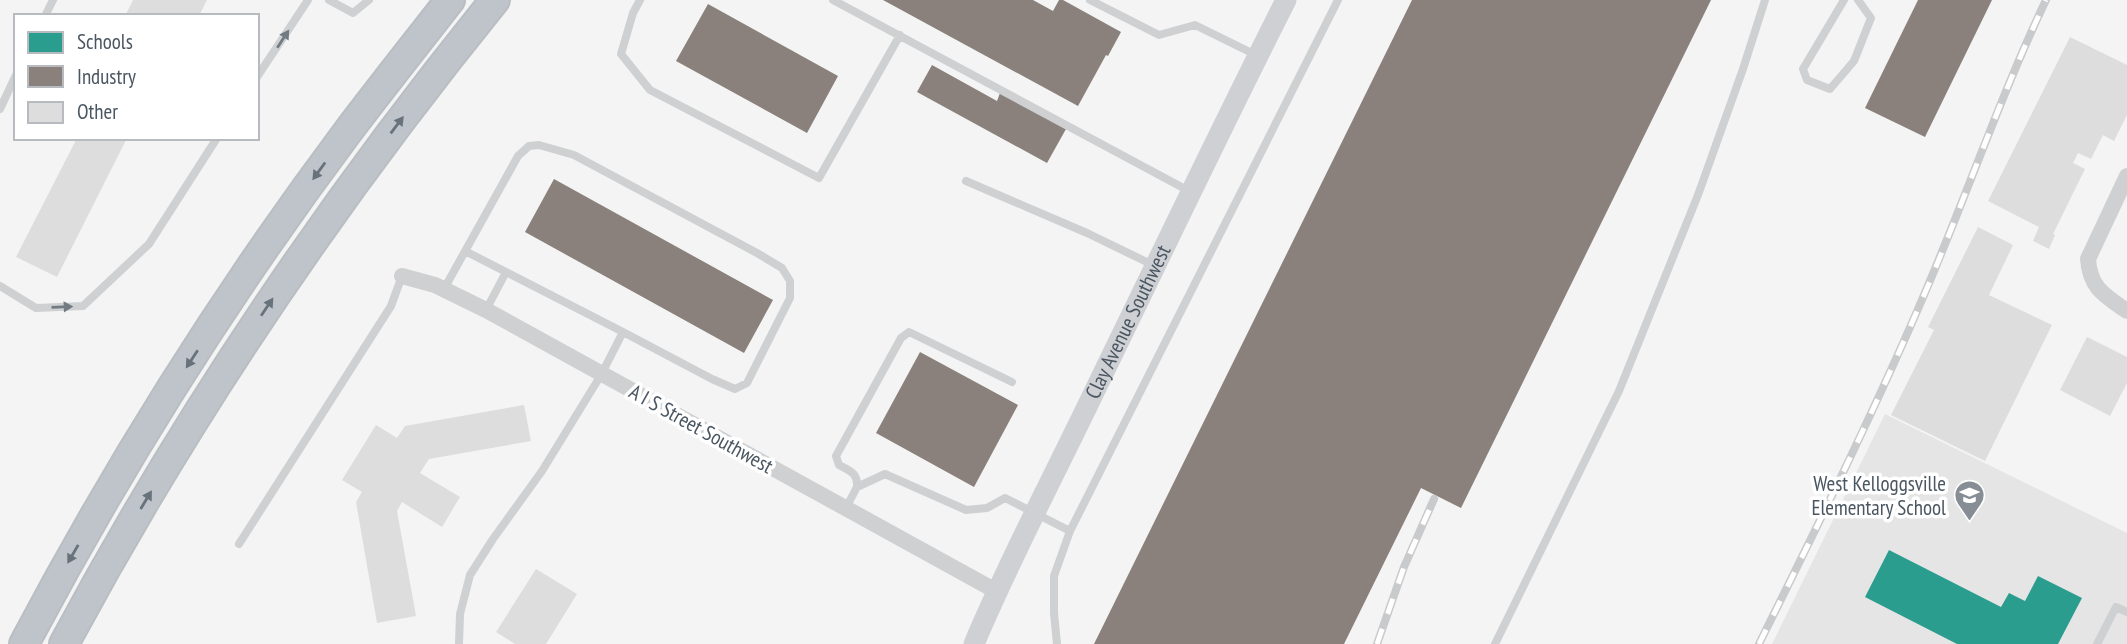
<svg xmlns="http://www.w3.org/2000/svg" width="2127" height="644" font-family="'PT Sans Narrow',sans-serif">
  <rect width="100%" height="100%" fill="#f4f4f4"/>
  <path fill="#e6e5e6" d="M1885 414 2127 533V644H1772Z"/>
  <path fill="#2a9d8f" d="M1889 550 2001 607 2009 593 2025 601 2038 576 2082 598 2058 644H1957L1865 597Z"/>
  <path fill="#8a817c" d="M883 0H1033L1053 11 1059 0H1063L1121 32 1108 56 1106 55 1078 106Z
    M1412 0H1711L1461 508 1421 488 1344 644H1094Z
    M1918 0H1992L1925 137 1865 108Z
    M708 4 838 76 807 133 676 61Z
    M932 65 997 101 1000 93 1066 129 1047 163 917 92Z
    M554 179 773 300 744 353 525 232Z
    M920 352 1018 405 974 487 876 433Z"/>
  <path fill="#ddddde" d="M133 0H207L199 16H125Z
    M2070 37 2127 65V115L2114 141 2103 135 2091 159 2078 153 2073 163 2085 169 2053 234 2055 235 2049 249 2033 241 2039 227 1988 201Z
    M77 138H127L57 277 16 257Z
    M1978 227 2013 245 1989 295 2052 325 1985 461 1891 415 1934 330 1928 327Z
    M2087 337 2127 357V383L2110 416 2060 390Z
    M524 405 531 441 429 459 420 473 460 497 442 527 402 502 397 511 416 616 377 623 356 502 362 492 342 480 376 425 397 438 405 426Z
    M536 569 577 594 546 644H515L496 632Z"/>
  <g fill="none" stroke-linecap="round" stroke-linejoin="round">
    <defs>
      <path id="highway" d="M24 644C117 468 227 293 346 134 380 89 415 45 450 0
        M64 644C186 416 332 201 495 0"/>
    </defs>
    <use href="#highway" stroke="#b9bec3" stroke-width="32"/>
    <path stroke="#ced0d2" stroke-width="8" d="M329 0 353 13 369 0
      M640 0 633 13 621 54 650 90 819 178 900 35
      M833 0 1189 191
      M1090 0 1159 35 1195 25 1258 56
      M1844 0 1803 69 1807 80 1830 89 1854 61 1871 18 1858 0
      M45 16 53 0
      M257 77 308 0
      M0 109 16 75
      M966 181 1087 233 1155 266
      M465 251 623 332
      M0 286 36 308 83 306 149 244 217 138
      M444 289 518 156 529 146 539 145 574 155 757 253 782 268 790 281V298L747 383 735 389 712 379 623 332 601 375 542 471 493 539 470 575 460 614 459 644
      M486 310 506 272
      M857 487C858 473 850 471 839 465L836 456 901 338 909 332 1012 382
      M846 508 857 487 885 474 966 510 987 508 1005 498 1070 531 1338 0
      M239 544 391 306 402 276
      M1057 644 1054 613V576L1070 531
      M1495 644 1619 391 1698 195 1743 69 1765 0
      M2097 644 2116 607 2127 612"/>
    <path stroke="#ced0d2" stroke-width="16" d="M2127 176 2088 259C2090 288 2104 295 2127 311
      M402 276 435 285 486 310 996 591"/>
    <path stroke="#ced0d4" stroke-width="21" id="s1" d="M974 644C1011 556 1056 472 1097 386 1160 257 1221 128 1286 0"/>
    <use href="#highway" stroke="#bec4c9" stroke-width="28"/>
    <defs>
      <path id="rail" d="M1377 644 1404 567 1434 499
        M1759 644C1814 533 1869 422 1918 309 1963 206 1998 101 2046 0"/>
    </defs>
    <use href="#rail" stroke="#c9cacc" stroke-width="8"/>
    <use href="#rail" stroke="#fff" stroke-width="5" stroke-dasharray="16" stroke-linecap="butt"/>
  </g>
  <defs><path id="oneway-solid" d="M-6-.8H1V-3.2L6.5 0L1 3.2V.8H-6Z" transform="scale(1.75)"/></defs>
  <g fill="#727b83">
    <use href="#oneway-solid" transform="translate(283 39) rotate(-57)"/>
    <use href="#oneway-solid" transform="translate(62 307) rotate(-2)"/>
  </g>
  <g fill="#67727b">
    <use href="#oneway-solid" transform="translate(397 125) rotate(-53)"/>
    <use href="#oneway-solid" transform="translate(319 171) rotate(126)"/>
    <use href="#oneway-solid" transform="translate(267 307) rotate(-56)"/>
    <use href="#oneway-solid" transform="translate(192 359) rotate(123)"/>
    <use href="#oneway-solid" transform="translate(146 500) rotate(-59)"/>
    <use href="#oneway-solid" transform="translate(73 554) rotate(120)"/>
  </g>
  <defs>
    <symbol id="school-pin" viewBox="-11 -11 22 30"><path d="M0 17L-7.5 6A9.5 9.5 0 1 1 7.5 6Z" fill="#868d94" stroke="#fff"/><path d="M0-5L7-2L0 1L-7-2ZM-4 1L0 2.5L4 1V4Q0 6-4 4Z" fill="#fff"/></symbol>
  </defs>
  <g fill-rule="evenodd">
    <use href="#school-pin" x="1952" y="478" width="35" height="47"/>
  </g>
  <g text-anchor="middle" stroke-width="7" stroke-linejoin="round" paint-order="stroke">
    <g font-size="21" fill="#4a5661" stroke="#fff">
      <text dy="7" stroke="none"><textPath href="#s1" startOffset="357">Clay Avenue Southwest</textPath></text>
      <text transform="translate(701 429) rotate(29)" y="7">A I S Street Southwest</text>
    </g>
    <g font-size="21" fill="#4a5661" stroke="#fff" text-anchor="end">
      <text x="1946" y="491">West Kelloggsville<tspan x="1946" dy="24">Elementary School</tspan></text>
    </g>
  </g>
  <rect x="14" y="14" width="245" height="126" fill="#ffffff" stroke="#b7bbc0" stroke-width="2"/>
  <rect x="28" y="32" width="35" height="21" fill="#2a9d8f" stroke="#b7bbc0" stroke-width="2"/>
  <text x="77" y="49" font-size="21" fill="#4a5661">Schools</text>
  <rect x="28" y="66" width="35" height="21" fill="#8a817c" stroke="#b7bbc0" stroke-width="2"/>
  <text x="77" y="84" font-size="21" fill="#4a5661">Industry</text>
  <rect x="28" y="102" width="35" height="21" fill="#ddddde" stroke="#b7bbc0" stroke-width="2"/>
  <text x="77" y="119" font-size="21" fill="#4a5661">Other</text>
</svg>
